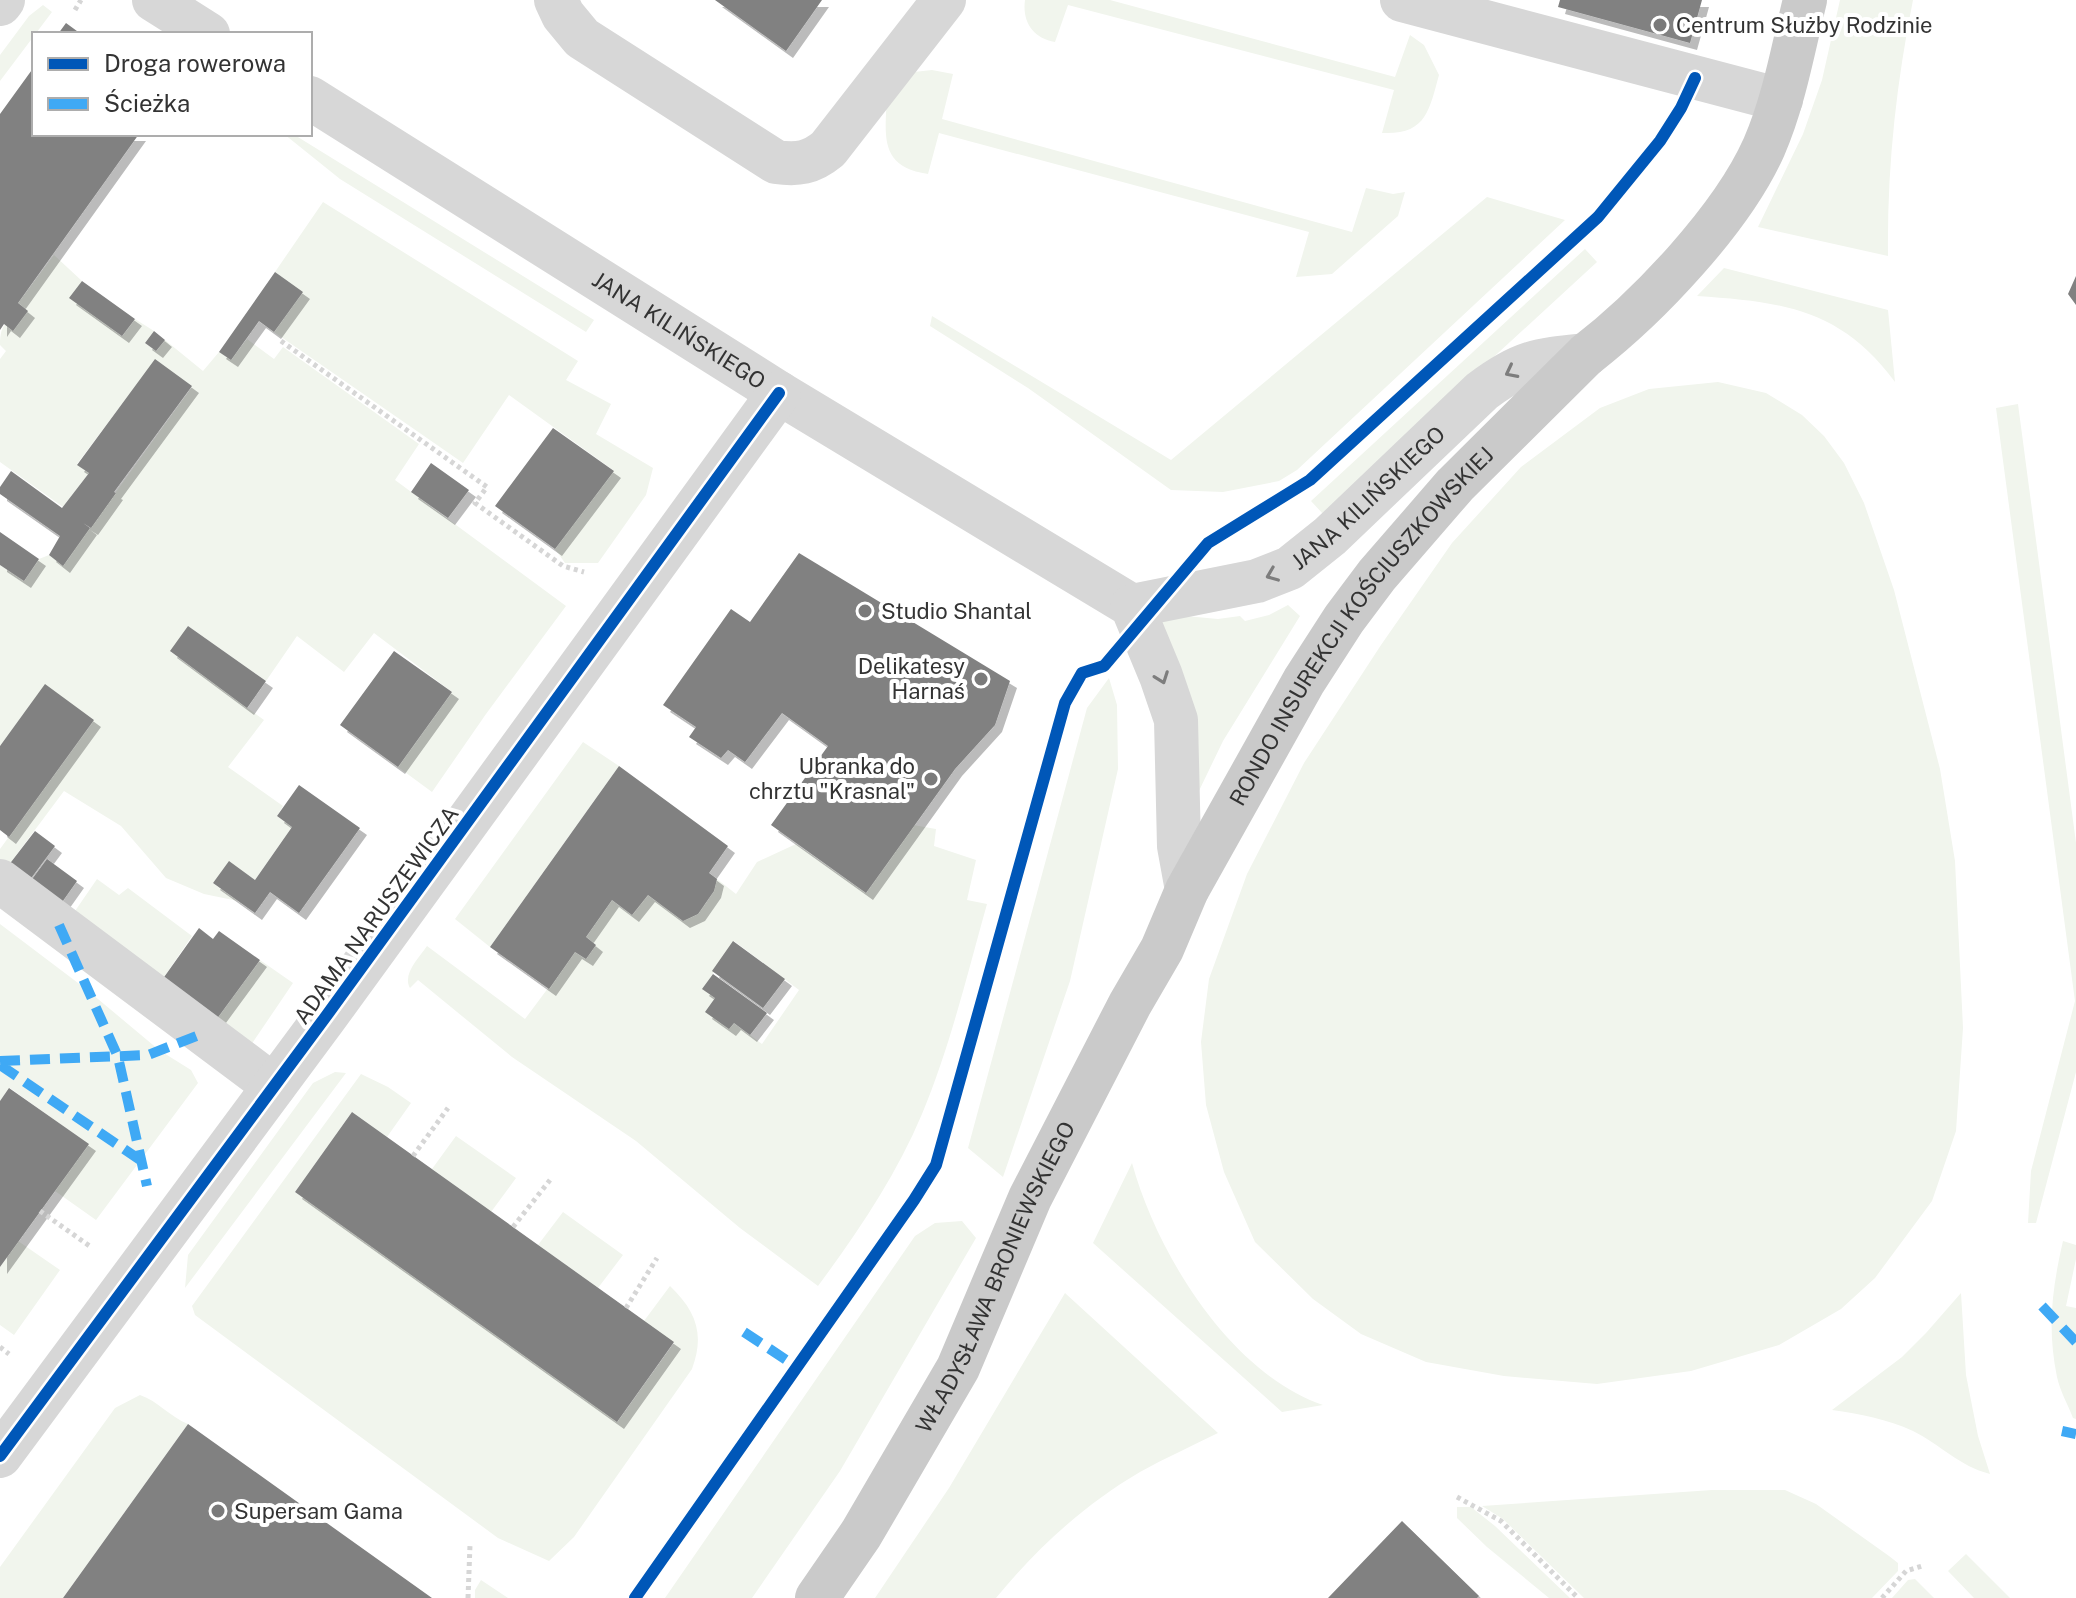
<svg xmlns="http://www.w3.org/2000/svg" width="2076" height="1598" font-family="'Public Sans',sans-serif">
  <defs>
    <filter id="shadow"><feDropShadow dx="7" dy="7" stdDeviation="0" flood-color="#0004"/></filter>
  </defs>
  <rect width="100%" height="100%" fill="#fff"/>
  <path fill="#f1f5ed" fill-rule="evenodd" d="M1025 0H1110L1395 77 1410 35 1424 45 1439 75C1429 111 1426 135 1382 133L1394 90 1068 5 1055 42C1033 38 1022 22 1025 0Z
    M1840 0H1913C1896 85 1887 169 1888 256L1758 227 1803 134 1822 80Z
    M43 5 52 12 0 81V55L29 16Z
    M932 70 953 74 942 119 1352 232 1366 188 1393 194 1405 192 1398 216 1332 274 1296 277 1309 232 939 133 928 174C879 167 885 136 887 96L914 72Z
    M284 134H293L594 320 586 332 340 179Z
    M1487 197 1565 220 1297 470 1279 481 1223 492 1171 490 1028 388 930 326 932 316 1171 460Z
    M323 202 578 361 566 380 611 404 596 434 653 468 646 495 598 563H565L555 549 613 470 509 395 463 463 274 332 302 293 275 272Z
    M1585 249 1597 262 1323 514 1311 501Z
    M54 255 82 281 70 298 122 336 135 319 154 331 145 343 156 351 165 340 203 371 219 352 231 359 247 339 274 359 283 347 419 444 395 480 566 606 486 714 432 792 398 767 452 692 374 633 344 672 297 636 266 681 188 626 171 652 264 720 228 767 283 806 277 816 292 827 255 880 229 862 213 883 238 901 204 894 166 878 121 826 64 791 8 866 0 861V849L94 720 45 685 0 746V565L24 581 39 559 49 555 63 565 192 387 155 360 77 464 89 473 63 507 0 462V359L6 351 0 345C0 321 8 322 27 311L18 303Z
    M1724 268 1888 310 1895 382C1840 308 1782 302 1697 296Z
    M1718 382 1766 393 1802 415 1824 436 1844 463 1864 503 1894 590 1940 769 1955 861 1963 1028 1956 1131 1932 1201 1875 1278 1841 1309 1779 1345 1691 1371 1597 1384 1504 1376 1426 1362 1361 1334 1313 1299 1255 1242 1224 1172 1206 1105 1201 1042 1209 979 1247 874 1304 763 1381 645 1452 543 1521 467 1600 408 1649 389Z
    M2018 404 2076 843V1072L2036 1223H2028L2031 1171 2075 1001 1996 408Z
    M1288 605 1300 616 1223 741 1196 797 1156 622 1164 614 1218 619 1240 616 1245 621 1269 615Z
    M1109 678 1117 705 1118 769 1070 981 1003 1177 968 1148 1087 708Z
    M583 742 619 766 490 947 455 919Z
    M913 825 936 829 934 846 976 860 967 900 987 904C967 975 950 1047 922 1114 896 1176 858 1232 818 1286L740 1228 636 1141 512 1057 418 980 410 988C402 974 419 958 427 946L525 1019 575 952 586 959 596 945 586 937 612 900 632 915 648 895 683 921C702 911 712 899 717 879L736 894 757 862 796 844 866 893ZM734 941 799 990 762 1044 734 1023 706 1012 715 998 703 989Z
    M97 879 119 895 128 888 192 936 162 980 73 914Z
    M0 924 86 989 159 1050 191 1070 198 1083 96 1220 55 1191 88 1144 10 1088 0 1101Z
    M260 960 293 983 251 1045 216 1020Z
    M335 1072 346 1073 185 1288 188 1255 313 1083Z
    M361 1074 388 1087 411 1103 387 1137 352 1112 295 1192 618 1421 674 1343 644 1321 670 1286C696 1311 705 1334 692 1369L574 1537 549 1561 498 1538 195 1315 192 1306Z
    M456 1136 516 1178 491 1212 432 1169Z
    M1132 1163C1157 1254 1230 1373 1323 1405L1282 1412 1093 1243Z
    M563 1212 623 1255 598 1288 538 1245Z
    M962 1221 976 1238 840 1471 752 1598H665L915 1236 935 1223Z
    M18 1241 60 1270 14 1335 0 1325V1267Z
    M2063 1241 2076 1245V1259L2066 1306 2076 1308V1419L2073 1418C2068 1405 2060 1391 2057 1377 2047 1328 2052 1289 2063 1241Z
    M1065 1293 1218 1433C1192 1446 1165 1458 1140 1472 1085 1504 1036 1549 996 1598H875L949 1488Z
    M1961 1293 1966 1375 1978 1436 1990 1474C1959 1466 1941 1445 1913 1431 1887 1419 1860 1414 1832 1410L1902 1357 1926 1333Z
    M140 1395C158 1401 170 1417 188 1424L63 1598H0V1567L115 1408Z
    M1712 1490H1785L1816 1504 1889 1556 1898 1563V1571L1872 1598H1584L1503 1519 1482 1506Z
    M1457 1507H1471L1495 1526 1570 1598H1549L1487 1547 1457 1518Z
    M1966 1554 2010 1598H1974L1948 1571Z
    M1915 1579 1934 1598H1892L1908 1580Z
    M481 1580 508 1598H475V1590Z"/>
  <path fill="#818181" filter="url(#shadow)" d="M715 0H822L786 51Z
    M1560 0H1702L1690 43 1558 7Z
    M66 23 81 34H58Z
    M34 67V134H139L18 303 28 311 13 331 4 324 0 330V114Z
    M275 272 303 292 274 332 259 321 231 360 219 352Z
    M2076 276V305L2068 294Z
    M82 281 135 319 122 336 69 298Z
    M154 331 165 340 156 351 145 343Z
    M155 359 192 386 114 492 116 493 91 528 83 523 90 528 63 566 49 555 60 536 0 494V487L11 471 62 508 89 473 77 465Z
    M553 428 614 471 555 549 495 506Z
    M431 463 469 490 448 518 411 492Z
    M0 532 39 559 24 581 0 565Z
    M799 553 1010 681 995 725 955 769 866 893 771 825 828 746 782 713 745 762 728 750 721 758 689 737 696 727 663 705 731 609 750 622Z
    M188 626 266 681 247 708 170 651Z
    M394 651 452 692 398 767 340 725Z
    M45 684 94 720 9 837 0 830V746Z
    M619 766 728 846 709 873 717 879 714 891 698 914 683 921 648 895 632 915 612 900 586 937 596 945 586 959 575 952 549 989 490 947Z
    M299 785 360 828 299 913 270 892 255 913 213 883 229 861 255 880 292 827 277 816Z
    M35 831 55 846 29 881 8 866Z
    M47 859 77 881 60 905 30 882Z
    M199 928 213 939 219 931 260 960 216 1020 162 980Z
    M733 941 785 979 763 1008 712 971Z
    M713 974 767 1013 750 1035 734 1023 729 1029 705 1012 715 998 702 989Z
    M9 1088 89 1144 0 1267V1101Z
    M352 1112 674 1342 617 1422 295 1192Z
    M188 1424 432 1598H63Z
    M1402 1521 1479 1596 1477 1598H1328Z"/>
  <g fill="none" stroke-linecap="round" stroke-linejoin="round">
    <path stroke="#d6d6d6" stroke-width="5" stroke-dasharray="4 4" stroke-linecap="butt" d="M75 10 81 0
      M281 341 487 487 475 503 563 566 584 572
      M413 1156 448 1108
      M40 1211 91 1247
      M513 1227 550 1180
      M626 1308 657 1258
      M0 1347 9 1354
      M1457 1497 1501 1521 1578 1598
      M468 1598 470 1545
      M1882 1598 1906 1571 1922 1566"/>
    <g stroke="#d7d7d7" stroke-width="44">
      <path d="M154 0 208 34"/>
      <path d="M556 0 563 15 582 38 776 162C798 165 811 163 828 149L944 0"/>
      <path d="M1402 0 1781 100"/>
      <path d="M0 4 3 0"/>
      <path id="s1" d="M310 98 779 393 1132 606 1161 676 1176 720 1179 846 1187 890"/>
      <path id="s2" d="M1132 606 1257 581 1290 568 1330 536 1482 391C1522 361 1537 360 1586 355"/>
      <path d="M0 881 274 1086"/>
      <path d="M0 1456 324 1019 779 393"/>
    </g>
    <path stroke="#cacaca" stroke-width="44" id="s3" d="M817 1598 861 1534 958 1368 1030 1198 1130 1004 1162 949 1187 890 1304 681 1344 619 1377 575 1455 485 1586 355C1648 307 1732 219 1764 147 1784 101 1793 49 1805 0"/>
    <path stroke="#3fa9f5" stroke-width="10" stroke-dasharray="20 10" stroke-linecap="butt" d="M59 925 118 1057 147 1186
      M0 1061 148 1055 204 1033
      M0 1065 143 1162
      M2042 1306 2076 1342
      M744 1332 797 1367
      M2062 1431 2076 1434"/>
    <defs>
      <path id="cycleway" d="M0 1456 324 1019 779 393
        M635 1598 914 1200 936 1165 1065 703 1082 673 1104 666 1208 543 1310 480 1598 217 1660 141 1681 108 1695 78"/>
    </defs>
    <use href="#cycleway" stroke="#fff" stroke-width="17"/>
    <use href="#cycleway" stroke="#0057b8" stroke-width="12"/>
  </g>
  <defs><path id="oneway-chevron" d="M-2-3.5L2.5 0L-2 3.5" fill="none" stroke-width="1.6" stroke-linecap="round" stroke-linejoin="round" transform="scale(2)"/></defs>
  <g stroke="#7d7d7d">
    <use href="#oneway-chevron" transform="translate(1511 372) rotate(153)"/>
    <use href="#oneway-chevron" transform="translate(1272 575) rotate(158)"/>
    <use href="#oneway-chevron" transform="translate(1162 678) rotate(70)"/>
  </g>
  <g fill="#7a7a7a" stroke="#fff" stroke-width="3">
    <circle cx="1660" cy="25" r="8"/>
    <circle cx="865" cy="611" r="8"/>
    <circle cx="981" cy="679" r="8"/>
    <circle cx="931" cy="779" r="8"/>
    <circle cx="218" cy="1511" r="8"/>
  </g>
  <g text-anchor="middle" stroke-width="8" stroke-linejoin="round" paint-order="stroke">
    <g font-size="22" fill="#333" stroke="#fff" text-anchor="start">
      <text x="1676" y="33">Centrum Służby Rodzinie</text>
      <text x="881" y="619">Studio Shantal</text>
      <text x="965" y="674" text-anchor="end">Delikatesy<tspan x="965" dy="25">Harnaś</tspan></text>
      <text x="915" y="774" text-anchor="end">Ubranka do<tspan x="915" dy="25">chrztu "Krasnal"</tspan></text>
      <text x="234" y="1519">Supersam Gama</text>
    </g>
    <g font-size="22" fill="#333" stroke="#fff">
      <text dy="8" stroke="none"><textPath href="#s1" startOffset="436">JANA KILIŃSKIEGO</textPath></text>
      <text dy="8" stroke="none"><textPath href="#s2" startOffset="268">JANA KILIŃSKIEGO</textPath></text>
      <text dy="8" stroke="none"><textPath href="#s3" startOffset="1118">RONDO INSUREKCJI KOŚCIUSZKOWSKIEJ</textPath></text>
      <text transform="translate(376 915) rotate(-54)" y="8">ADAMA NARUSZEWICZA</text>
      <text dy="8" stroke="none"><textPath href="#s3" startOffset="368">WŁADYSŁAWA BRONIEWSKIEGO</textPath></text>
    </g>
  </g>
  <rect x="32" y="32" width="280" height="104" fill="#ffffff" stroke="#adadad" stroke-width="2"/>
  <rect x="48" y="58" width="40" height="12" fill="#0057b8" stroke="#adadad" stroke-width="2"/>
  <text x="104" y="72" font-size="24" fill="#333333">Droga rowerowa</text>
  <rect x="48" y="98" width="40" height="12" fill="#3fa9f5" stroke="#adadad" stroke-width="2"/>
  <text x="104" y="112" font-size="24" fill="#333333">Ścieżka</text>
</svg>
